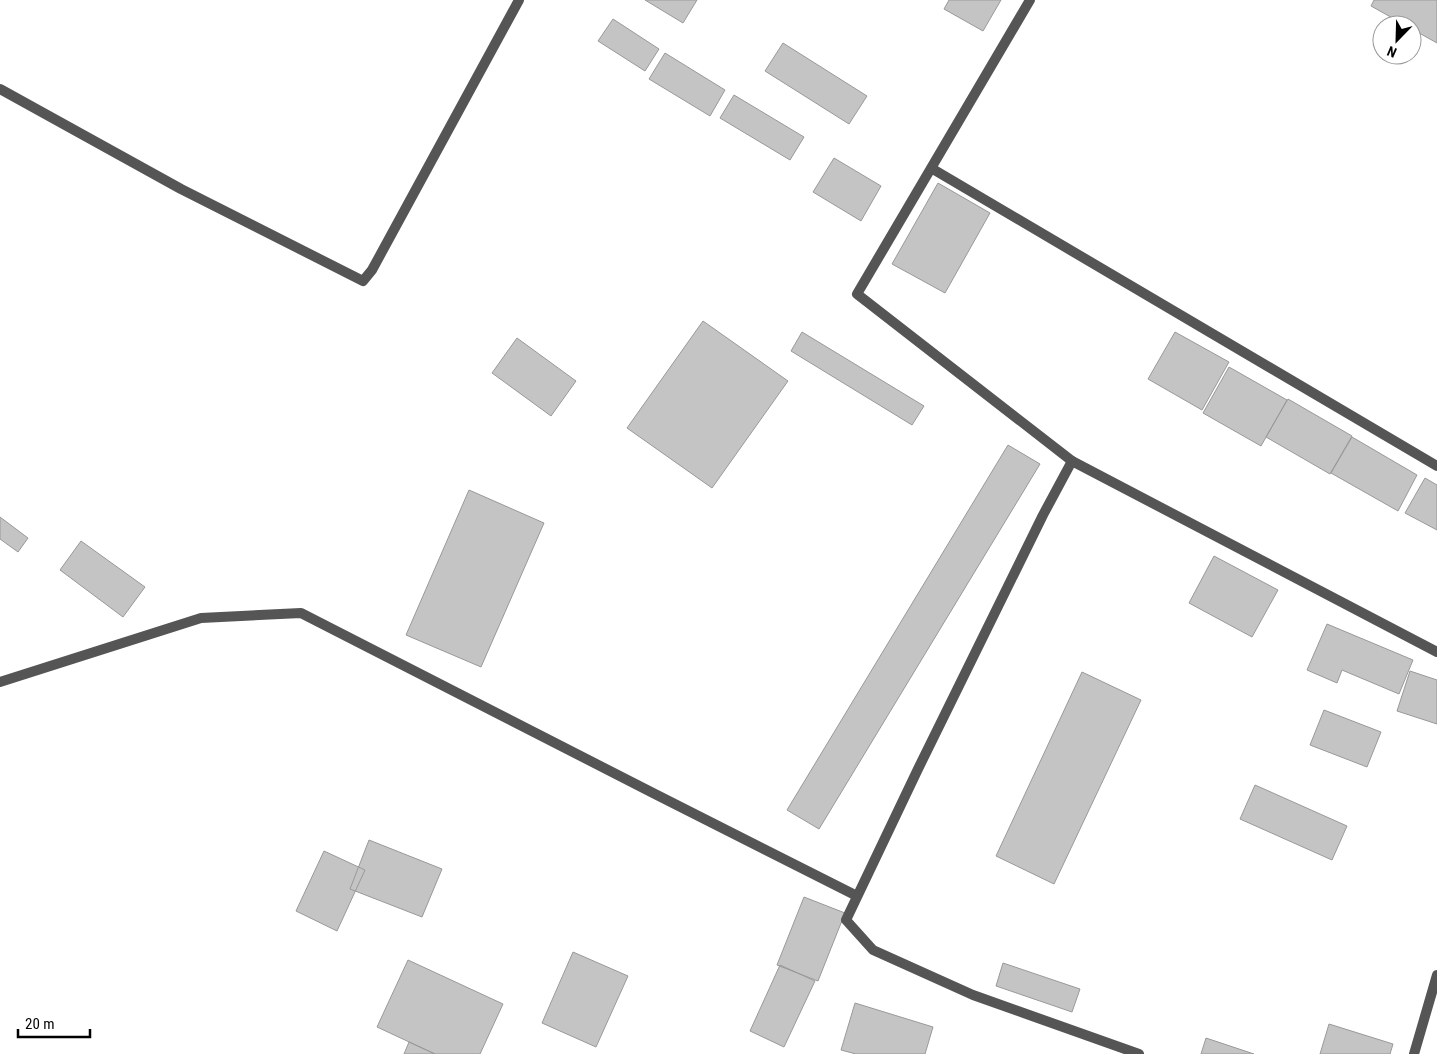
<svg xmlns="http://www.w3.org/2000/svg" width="1437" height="1054" font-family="'Roboto Condensed',sans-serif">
  <rect width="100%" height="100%" fill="#fff"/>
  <path fill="#c4c4c4" stroke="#999" d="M645 0H697L683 23Z
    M949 0H1001L983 31 944 9Z
    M1374 0H1437V43L1412 29V25H1405L1371 6Z
    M613 19 659 49 645 71 598 41Z
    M783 43 867 96 849 124 765 71Z
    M665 53 725 90 710 116 649 79Z
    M734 95 804 137 790 160 720 118Z
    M834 158 881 186 861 221 813 192Z
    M938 183 990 213 945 293 892 264Z
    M703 321 788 381 712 488 627 428Z
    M802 332 924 406 912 425 791 351Z
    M1175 332 1229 362 1202 410 1148 379Z
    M517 338 576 381 551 416 492 373Z
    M1229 367 1287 400 1261 446 1203 413Z
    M1288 399 1352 436 1330 474 1266 437Z
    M1352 437 1417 475 1398 511 1331 473Z
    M1008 445 1040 464 819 829 787 810Z
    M1425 478 1437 485V530L1405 513Z
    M469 490 544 523 481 667 406 635Z
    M0 517 28 538 18 552 0 539Z
    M81 541 145 587 123 617 60 570Z
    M1214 556 1278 590 1252 637 1189 603Z
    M1327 624 1413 660 1399 694 1342 670 1337 683 1307 670Z
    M1410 671 1437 680V724L1397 711Z
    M1082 672 1141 700 1054 884 996 856Z
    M1324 710 1381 732 1367 767 1310 745Z
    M1255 785 1347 826 1332 860 1240 819Z
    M369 840 442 869 422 917 350 889Z
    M324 851 365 870 337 931 296 911Z
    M804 897 845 913 818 981 777 965Z
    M573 952 628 976 596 1047 542 1023Z
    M408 960 503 1004 480 1054H435L377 1027Z
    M1003 963 1080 989 1072 1012 996 986Z
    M780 965 815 981 784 1047 750 1031Z
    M855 1003 933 1027 925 1054H856L841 1050Z
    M1329 1024 1393 1044 1390 1054H1320Z
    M1206 1038 1254 1054H1201Z
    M409 1042 435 1054H404Z"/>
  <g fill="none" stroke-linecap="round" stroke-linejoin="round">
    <path stroke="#555" stroke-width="10" d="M0 89 181 189 363 281 372 270 519 0
      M1072 461 1437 652"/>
    <path stroke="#555" stroke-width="10" d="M1030 0 857 294 1072 461 1043 515 918 769 846 920 873 950 973 995 1139 1054
      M931 168 1437 466
      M0 682 201 618 301 613 653 793 857 896"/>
    <path stroke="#555" stroke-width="10" d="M1414 1054 1437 975"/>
  </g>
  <g transform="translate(1397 40) rotate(203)"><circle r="24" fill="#ffffff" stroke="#999999"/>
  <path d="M0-4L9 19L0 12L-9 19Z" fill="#000000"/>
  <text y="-8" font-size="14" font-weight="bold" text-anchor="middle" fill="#000000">N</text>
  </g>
  <path d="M18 1029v8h72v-8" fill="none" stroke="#000000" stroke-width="2.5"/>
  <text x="25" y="1029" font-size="15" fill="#000000" stroke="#ffffff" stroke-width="4" paint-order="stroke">20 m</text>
</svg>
